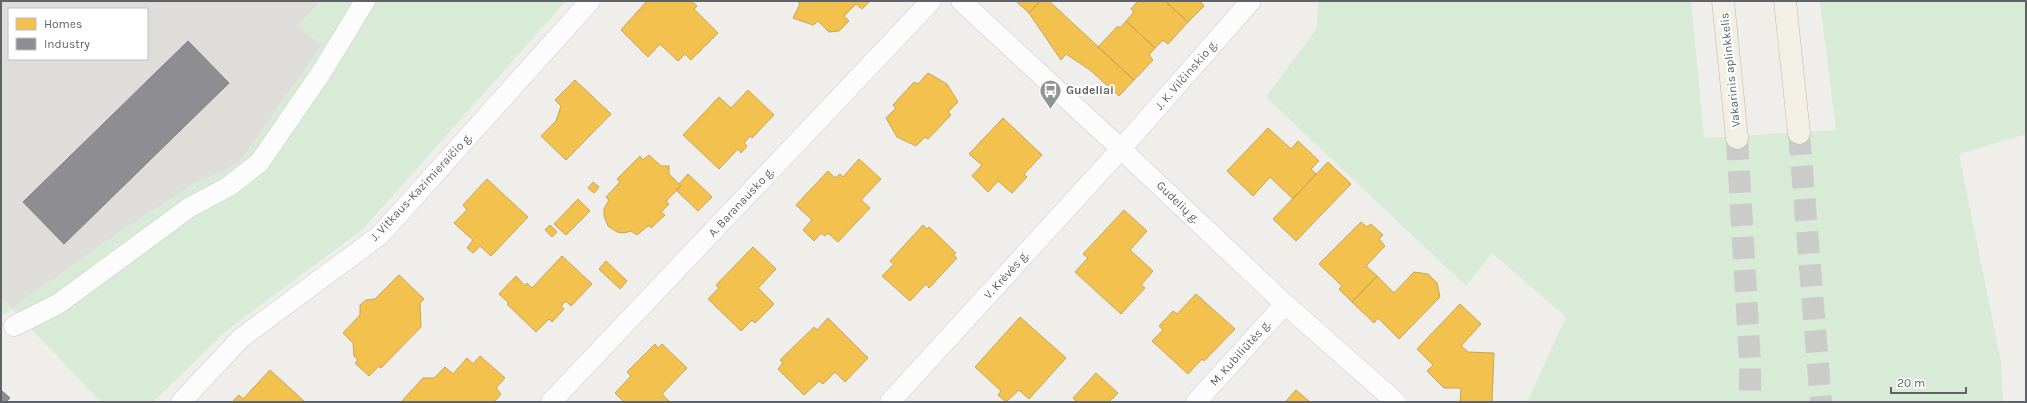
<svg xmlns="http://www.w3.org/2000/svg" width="2027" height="403" font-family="Karla,sans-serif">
  <rect width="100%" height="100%" fill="#efeeea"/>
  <path fill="#dfddda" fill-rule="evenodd" d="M1 1H321L298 26 322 45 239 163 193 184 102 244 12 309 1 298ZM9 9H147V59H9Z"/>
  <path fill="#d8ebd6" d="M321 1H566L363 229 227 330 153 402H101L12 309 1 317V298L12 308 102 244 193 184 239 163 322 45 298 26Z
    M1318 1H1691L1704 138 1836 130 1820 1H2026V134L1959 154 2001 362 2003 402H1527L1566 317 1492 253 1466 286 1266 97 1317 28Z"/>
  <path fill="#f2c14e" stroke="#c6a556" d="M647 1H692L697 6 694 9 718 33 691 60 685 54 678 61 660 44 648 57 621 30Z
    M797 1H870L862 9 856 4 844 16 849 21 839 31 829 32 818 21 813 25 793 18 800 4Z
    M1016 1H1040L1029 13Z
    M1040 1H1049L1134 80 1119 96 1090 70 1066 54 1061 60 1029 13Z
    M1138 1H1165L1188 22 1168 44 1163 40 1155 48 1126 21 1134 12 1131 9Z
    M1165 1H1200L1204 6 1188 22Z
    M1126 21 1155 48 1149 55 1153 60 1134 80 1098 47 1118 26 1120 28Z
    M928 73 947 84 958 102 948 112 951 115 928 139 925 137 916 146 897 137 886 118 896 108 893 105 914 82 918 84Z
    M575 80 611 114 566 160 541 136 556 121 561 106 555 100Z
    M748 90 774 115 752 138 750 136 744 143 747 146 741 153 738 149 719 169 683 135 719 97 731 108Z
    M1003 118 1042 155 1024 174 1027 177 1012 193 998 181 988 192 972 176 982 165 969 154Z
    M1268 128 1291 149 1298 141 1319 161 1311 169 1316 174 1293 199 1270 177 1253 196 1227 171Z
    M649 155 661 166H669V174L681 186 666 201 669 204 661 212 665 215 651 228 649 225 637 235 631 231 624 233 617 232 608 226 604 216V209L609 200 606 197 620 182 617 179 640 156 643 160Z
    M859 159 881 179 861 200 870 208 838 242 828 233 825 236 821 233 814 241 803 230 812 220 796 205 828 171 835 178 840 174 843 177Z
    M1328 162 1351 184 1296 241 1273 219Z
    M688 174 712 197 698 211 676 190 681 186 679 184Z
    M487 179 528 217 491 256 480 246 473 253 467 248 473 240 454 223 467 210 463 205Z
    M593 182 599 187 594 193 588 188Z
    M578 199 590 211 566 235 554 224Z
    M1124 210 1147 231 1130 250 1153 271 1141 285 1145 288 1121 314 1075 272 1088 258 1083 254Z
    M1361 222 1367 227 1371 224 1383 235 1379 239 1385 246 1366 266 1377 276 1352 302 1339 289 1342 286 1319 264Z
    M550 225 557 232 552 237 545 230Z
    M923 225 927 229 929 227 956 253 953 255 957 258 929 288 926 284 910 301 882 276 894 264 890 261Z
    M753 247 776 269 758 288 774 304 755 323 752 320 741 331 708 299 719 288 716 285Z
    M562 256 592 284 571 306 566 301 561 306 564 309 552 322 549 319 536 332 507 304 509 303 499 294 516 276 525 286 527 283 532 288Z
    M606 261 627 281 620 289 599 269Z
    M1414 272 1428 274 1437 283 1440 297 1399 339 1378 318 1374 323 1352 302 1377 276 1394 293Z
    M399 275 424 299 420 303 421 327 381 368 379 366 369 376 355 363 358 360 354 356 353 343 343 333 360 315V305L366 300 375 299Z
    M1196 294 1235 329 1204 361 1202 359 1188 374 1152 341 1163 330 1159 326 1173 311 1177 314Z
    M1460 304 1481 324 1461 346 1468 352 1494 353 1492 402H1460L1461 388H1444L1427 371 1433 365 1417 349Z
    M1020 317 1066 358 1029 399 1019 390 1006 402 998 395 1001 391 975 367Z
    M828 318 868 358 845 382 835 372 823 384 819 381 804 395 778 369 783 363 780 360 814 327 817 330Z
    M655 344 658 348 662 344 687 368 662 394 670 402H624L615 393 631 376 627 372Z
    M480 356 505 378 496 388 501 394 494 402H401L423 378H434L445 367 453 374 467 358 473 364Z
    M270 370 305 402H232L239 395 243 399Z
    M1096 373 1118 393 1109 402H1077L1073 398Z
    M1296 390 1310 402H1285Z"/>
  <path fill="#8d8d92" stroke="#7f8085" d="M188 41 229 83 64 244 23 202Z
    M1 390 10 398 6 402H1Z"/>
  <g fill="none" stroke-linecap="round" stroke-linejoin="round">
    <path stroke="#cbcbca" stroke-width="22" stroke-dasharray="22 11" stroke-linecap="butt" d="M1799 133 1821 402
      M1737 138 1750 362V402"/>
    <defs>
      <path id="minor" d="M961 1 1121 149 1285 304 1396 402
        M14 326 58 304 190 207 228 187 259 163 321 73 365 1
        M181 402 241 338 380 235 590 1
        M551 402 931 1
        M890 402 1121 149 1251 1
        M1196 402 1285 304"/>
      <path id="trunk" d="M1723 1 1737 138
        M1785 1 1799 133"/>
    </defs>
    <use href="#minor" stroke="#cbcccc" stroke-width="21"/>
    <use href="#trunk" stroke="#c8b996" stroke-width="23"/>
    <use href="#minor" stroke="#fdfcfc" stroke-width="20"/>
    <use href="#trunk" stroke="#f2f0e6" stroke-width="22"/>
  </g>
  <defs>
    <symbol id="bus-pin" viewBox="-11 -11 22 30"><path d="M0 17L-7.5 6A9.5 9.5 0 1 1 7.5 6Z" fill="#919496" stroke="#fff"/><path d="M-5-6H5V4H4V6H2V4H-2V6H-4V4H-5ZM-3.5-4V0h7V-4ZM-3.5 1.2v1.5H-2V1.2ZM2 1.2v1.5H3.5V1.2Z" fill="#fff"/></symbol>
  </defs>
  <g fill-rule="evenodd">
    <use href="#bus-pin" x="1038" y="78" width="25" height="34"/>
  </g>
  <g text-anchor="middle" stroke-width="4" stroke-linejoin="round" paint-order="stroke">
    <g font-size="12" fill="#5f6368" stroke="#fff">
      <text transform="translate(1730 70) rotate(-96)" y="4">Vakarinis aplinkkelis</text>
      <text transform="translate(1186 75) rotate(-49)" y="4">J. K. Vilčinskio g.</text>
      <text transform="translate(421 187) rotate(-47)" y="4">J. Vitkaus-Kazimieraičio g.</text>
      <text transform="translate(741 202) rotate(-47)" y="4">A. Baranausko g.</text>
      <text transform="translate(1178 202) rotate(44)" y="4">Gudelių g.</text>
      <text transform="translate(1006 275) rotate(-48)" y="4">V. Krėvės g.</text>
      <text transform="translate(1240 353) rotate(-48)" y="4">M. Kubiliūtės g.</text>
    </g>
    <g font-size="12" font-weight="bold" fill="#5f6368" stroke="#fff" text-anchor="start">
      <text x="1066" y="94">Gudeliai</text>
    </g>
  </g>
  <rect width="2027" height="403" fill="none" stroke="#5f6368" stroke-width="4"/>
  <rect x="8" y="8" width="140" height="52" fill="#ffffff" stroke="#bfc1c3"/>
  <rect x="16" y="18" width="20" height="12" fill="#f2c14e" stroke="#bfc1c3"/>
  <text x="44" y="28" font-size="12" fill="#5f6368">Homes</text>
  <rect x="16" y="38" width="20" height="12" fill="#8d8d92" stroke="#bfc1c3"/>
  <text x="44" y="48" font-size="12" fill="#5f6368">Industry</text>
  <path d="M1891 387v6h75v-6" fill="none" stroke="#5f6368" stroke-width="2"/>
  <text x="1897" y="387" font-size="12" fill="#5f6368" stroke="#ffffff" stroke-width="3" paint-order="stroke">20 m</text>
</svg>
